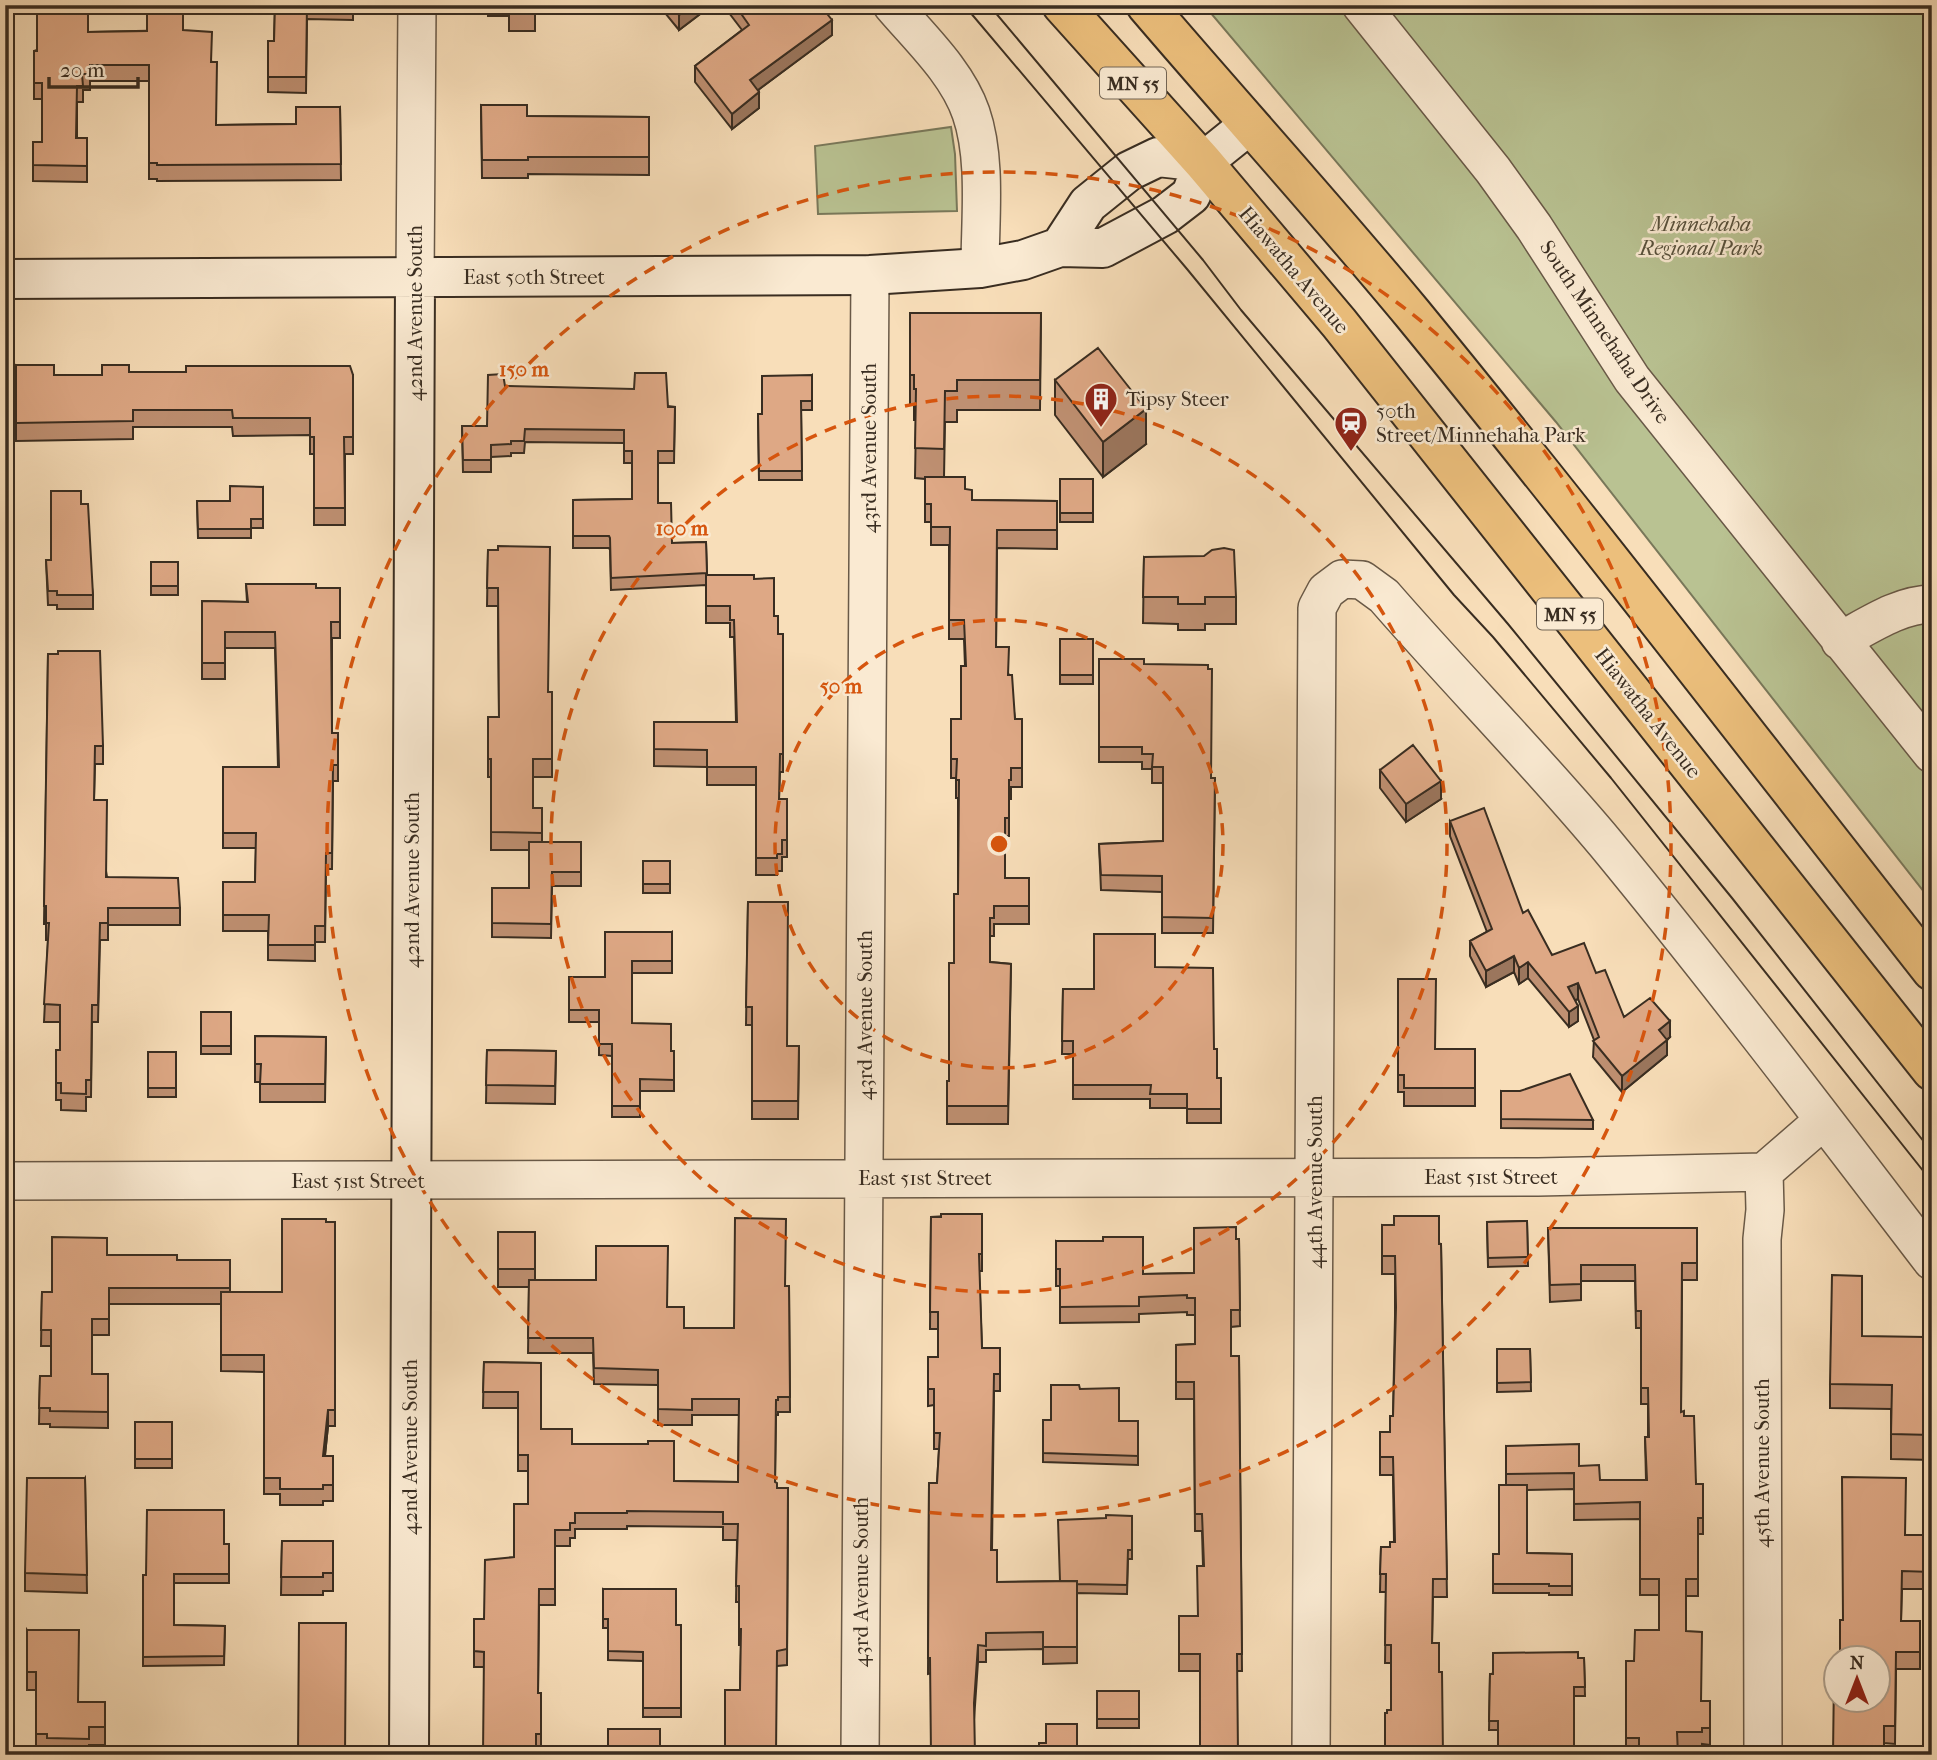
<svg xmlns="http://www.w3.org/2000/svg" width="1937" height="1760" font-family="'IM FELL French Canon',serif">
  <rect width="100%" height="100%" fill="#f8deb9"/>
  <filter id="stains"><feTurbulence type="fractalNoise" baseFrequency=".00286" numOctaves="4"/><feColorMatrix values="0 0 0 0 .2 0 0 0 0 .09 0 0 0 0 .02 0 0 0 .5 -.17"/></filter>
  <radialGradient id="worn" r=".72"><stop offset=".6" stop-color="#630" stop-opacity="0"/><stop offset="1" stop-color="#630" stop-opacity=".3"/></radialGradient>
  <path fill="#b9c292" stroke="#79785a" stroke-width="2" d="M1204 5H1932V902L1556 422Z
    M951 127 955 154 957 211 818 214 815 146Z"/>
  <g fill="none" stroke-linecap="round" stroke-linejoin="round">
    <defs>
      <path id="street" d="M892 5C920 38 957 72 971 113 987 159 980 220 980 268
        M1361 5 1493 170 1534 227 1632 379 1932 754
        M415 278 417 5
        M1840 641C1868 626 1900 604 1932 604
        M5 1181 1538 1177 1764 1172 1824 1120
        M860 1755 870 275
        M1311 1755 1317 608 1326 591 1342 579 1362 580 1384 596C1457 680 1535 759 1606 844 1718 980 1825 1121 1932 1261
        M1763 1755 1762 1239 1765 1210 1764 1172"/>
      <path id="secondary" d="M1060 247 1088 204 1129 171 1158 157 1203 162
        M5 279 870 275 980 268 1023 260 1060 247 1103 248 1165 215 1191 195 1203 162 1249 125
        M409 1755 415 278"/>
      <path id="highway" d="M1062 5 1203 162 1339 323 1932 1071
        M1146 5C1234 108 1325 208 1412 313 1589 529 1759 751 1932 971"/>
    </defs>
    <use href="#street" stroke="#695947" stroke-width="40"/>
    <use href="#secondary" stroke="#392d21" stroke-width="42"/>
    <use href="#highway" stroke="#392d21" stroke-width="42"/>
    <use href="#street" stroke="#faead2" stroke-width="37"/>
    <use href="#secondary" stroke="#faead2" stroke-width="38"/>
    <use href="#highway" stroke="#ecbf7c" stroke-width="38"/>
    <path stroke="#392d21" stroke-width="2" d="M964 5 1187 269 1454 595 1493 637 1611 778 1932 1182
      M989 5 1203 260 1241 310 1508 624 1732 898 1932 1152"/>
  </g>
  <path fill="#bf9072" stroke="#392d21" stroke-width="2" d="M275 5H353V20L307 19 306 93 268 92V41H274Z
    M488 5H535V31H509V16H488Z
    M665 5H712L679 30 665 13Z
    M723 5H820L832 35 758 90 759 108 732 129 695 82V66L742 30Z
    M183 30 212 62 216 125 296 124 340 107 341 180 157 181V179H149V81H90V90H83V102H77V138H87V182L33 181V142H42V99H34V51L88 32Z
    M481 105 527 116 649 117V175L528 174V178H482Z
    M910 313H1041L1040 410H957V422H945L944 477 965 489 972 500 1057 501V549L997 548 996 647 1009 675 1015 719H1022V787H1011V799H1009V836H1005V878H1029V924H994V936H990V962L1011 964 1008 1124H947V1081H949L954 963 958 894V798H956V778H951V719H961L965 666 964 639H949V545H931V522H925V479L915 478 916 420H914V405H910Z
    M16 365 54 375H102L129 372 353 375V454H345V525H314V454H310V435L233 436 232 427H133V439L16 441Z
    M812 375V410H801L802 480H759L758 414H762Z
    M1055 380 1146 444 1103 477 1055 415Z
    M505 386 675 407 674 463H658V503L672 543 706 542 707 575 754 579 774 616 778 634H783V772H780L779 799H787V857H782V871H777V875H756V785H707V767L654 766V722H736L734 637H730V623H706V585L611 590 610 550 609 548H573V500L632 499V463H624V443L525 442 524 453H511V456L491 457V472H463L462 426H487Z
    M1060 479H1093V522H1060Z
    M263 487V528H251V538H198L197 501H230Z
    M81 504 93 595V609H57V605H48L46 560H51Z
    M488 550 548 692H552V777H533V808H542V842H581V886H552L551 938 492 937V888H529V850H491V777H488V717H499L498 606H487Z
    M1144 557 1236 597V624H1205V630H1178V624L1143 623Z
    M151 562H178V595H151Z
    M246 584 316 588H340V638H332V733H338V781H333L332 869H326L325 942H315V961L268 960V931H223V882H255L256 848H223V767H278L275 648H225V679H202V601L247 602Z
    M1060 639H1093V684H1060Z
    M48 654H58L103 746V764H95L94 800 107 877 180 908V925H108V940H100L98 1022H92L91 1097H86V1111L61 1110V1100H56V1050H60V1022H44L48 940H46V924H44Z
    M1099 659 1144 664 1211 778H1215L1213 933H1162V892L1101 890 1099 844 1163 841V783H1152V769H1142V762H1099Z
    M1380 770 1441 799 1406 822 1380 788Z
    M1450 821 1523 913 1552 955 1596 973 1624 1017 1670 1037 1667 1040V1055L1622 1092 1593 1057 1594 1040 1578 999 1575 1000 1578 1021 1569 1027 1528 978 1519 984 1514 972 1486 987 1470 956V941L1487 932 1450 836Z
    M643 861H670V893H643Z
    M748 902 787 1046H799L798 1119H752V1025H746Z
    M672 932V973H632V1023L671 1051H674V1091H640V1117H612V1056L599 1055V1022H569V977H605Z
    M1155 967 1214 1049 1217 1078H1221V1123H1187V1108H1150V1099H1073V1054H1062L1063 989H1094Z
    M1398 979 1435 1049H1475V1106H1404V1092H1398Z
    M201 1012H231V1054H201Z
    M255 1036 326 1037 325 1102H260V1082H255Z
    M487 1050 556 1051 555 1104 486 1103Z
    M148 1052H176V1097H148Z
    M1501 1091 1593 1120V1129L1501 1128Z
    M982 1214V1271H979L982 1348H1000V1391H994L992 1550 997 1582 1060 1581 1106 1518 1132 1516V1559H1128L1127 1594 1077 1593V1663L1043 1664V1649L986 1650V1662H978L928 1674 929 1483H937L939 1449H934V1405L928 1406V1357H938V1329H930L931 1217Z
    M1527 1221 1528 1266 1488 1267 1487 1222Z
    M326 1222H335V1426H328L325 1456H333V1501H323V1505H280V1494H264V1372L221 1371V1304H109V1335H92V1374H108V1428L50 1427V1424H39L40 1376H51V1346H41L42 1292H52L177 1260H230V1292H282Z
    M1382 1225 1441 1244 1447 1597H1433L1432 1643 1439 1672 1387 1713 1391 1710V1663H1385L1386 1592H1380L1381 1547H1390L1394 1542 1393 1475H1380V1432H1390L1393 1416 1395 1316V1274H1382Z
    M1548 1228H1697V1280H1682L1681 1412 1684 1416 1696 1484H1703V1534H1698V1596H1686V1631L1701 1701H1710V1745L1702 1744V1749H1678V1755H1626V1661H1634L1659 1630V1595H1640V1519L1574 1520V1489L1527 1490V1553L1572 1554V1595H1549V1593H1493V1554H1499L1506 1485V1446L1579 1466 1600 1480H1646L1645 1437H1648V1404H1641V1328H1636L1635 1281H1581V1300L1550 1302Z
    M498 1232H535V1280L668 1307 684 1328H734L785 1286H789L790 1412H778V1415H776L775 1482 777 1488H788L787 1665 777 1666 740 1690 741 1645H739V1602H736L737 1540H723V1527L627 1526V1529H575V1538H570V1546H555V1605H539L538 1693H541V1750H536L484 1667H474V1619H484L514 1557 528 1504V1471H518V1408H483L484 1362 541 1363V1429L572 1444 674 1481 738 1482 739 1415H692V1425H658V1385L594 1384 593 1353H528L529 1287H498Z
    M1236 1239H1239L1240 1326 1231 1327V1356H1239L1242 1671H1237L1200 1753V1671H1179V1616H1198L1203 1566 1202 1531H1195L1194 1399H1176V1345L1195 1344V1315H1187V1312L1139 1314V1322L1060 1323V1286H1056V1241L1143 1274 1194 1273Z
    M1862 1336 1925 1398H1932V1460L1891 1459V1409L1830 1408V1384Z
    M1497 1349H1530L1531 1391 1497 1392Z
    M1080 1389 1119 1421H1138V1465L1043 1462V1420H1051Z
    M135 1422H172V1468H135Z
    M85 1478 87 1593 25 1591V1573Z
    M1906 1535H1932V1589H1902L1901 1621H1920V1669H1896L1895 1744 1884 1743 1878 1700 1843 1620Z
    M282 1541H333V1591H323V1595H281Z
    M224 1544H229V1583H174V1625L225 1626 224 1665 143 1666V1575H146Z
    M603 1589 676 1625H681V1717H643V1661L608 1660V1628H603Z
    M27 1630 78 1702H105V1745H89V1755H47V1752H36V1690H27Z
    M1578 1658H1584L1585 1696H1574L1498 1730H1489L1490 1674Z
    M1097 1691H1139V1728H1097Z"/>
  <path fill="#9b765d" stroke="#392d21" stroke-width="2" d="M691 5H712L679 30V15Z
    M832 20V35L750 96V80Z
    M759 92V108L732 129V114Z
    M1146 409V444L1103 477V442Z
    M1441 781V799L1406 822V804Z
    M1514 956V972L1486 987V971Z
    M1528 962V978L1519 984V968Z
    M1578 983V999L1568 1003V987Z
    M1578 1006V1021L1569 1027V1012Z
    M1670 1021V1037L1660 1045 1667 1040V1055L1622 1092V1076L1659 1030Z
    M328 1410V1426L323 1473V1456Z
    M978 1645V1662L974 1720V1703Z"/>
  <path fill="#dea885" stroke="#392d21" stroke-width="2" d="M37 5H88V32L147 31V5H183V30L212 32 211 62H217L216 125 296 124V107H340L341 164 157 165V163H149V65H90V74H82L83 86H77L76 138H87V166L33 165V142H42V83H34V51H37Z
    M275 5H307L306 77H268V41H274Z
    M509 5H535V13H509Z
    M671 5H691L679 15Z
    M735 5H820L832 20 750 80 759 92 732 114 695 66 749 25Z
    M481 105H527V116L649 117V157H528V160H482Z
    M910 313H1041L1040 380H957V391H945L944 449 915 448 916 389H914V375H910Z
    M1098 348 1146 409 1103 442 1055 380Z
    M16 365H54V375H102V365H129V372H186V366H350L353 375V437H344L345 508H314V437H310V418H233L232 410H133V421L16 423Z
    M635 373H666L668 407H675L674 451H658V503H671L672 543 706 542 707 573 611 578 610 538 609 536H573V500L632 499V451H624V430L525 429 524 441H511V444L491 445V460H463L462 426H487L488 375 503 374 505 386 634 389Z
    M812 375V401H801L802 471H759L758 414H762V376Z
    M925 477H965V489L972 490V500L1057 501V530H997L996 647H1009L1008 675H1012L1015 719H1022V768H1011V780H1009V818H1005V878H1029V906H994V918H990V962L1011 964 1008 1106H947V1081H949V963H954V894H958L959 780H956L957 759H951V719H961V666H966L964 620H949L950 527H931V504H925Z
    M1060 479H1093V513H1060Z
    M230 486 263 487V519H251V529H198L197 501H230Z
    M51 491H81V504H88L93 595H57V591H48L46 560H51Z
    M498 546 550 547 548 692H552V759H533V808H542V833L491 832V759H488V717H499L498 588H487L488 550H498Z
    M1224 548 1234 550 1236 597H1205V604H1178V597H1143L1144 557 1204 556 1212 550Z
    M151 562H178V586H151Z
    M706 575H754V579L774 578V616H778V634H783V754H780L779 799H787V840H782V854H777V858H756V767H707V750L654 749V722H737L734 620H730V606H706Z
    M246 584H316V588H340V622H331L332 733H338V765H333L332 853H326L325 926H315V945H268L269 915H223V882H255L256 833H223V767H279L275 632H225V663H202V601L248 602Z
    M1060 639H1093V675H1060Z
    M58 651H100L103 746H95L94 800H107L106 877 178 878 180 908H108V923H100L98 1005H92L91 1080H86V1094L61 1093V1083H56V1050H60V1005L44 1004 49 923H46V906H44L48 654H58Z
    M1099 659H1144V664L1208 665V669H1212L1211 778H1215L1213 918 1162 917V876L1101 875 1099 844 1163 841V767H1152L1153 754H1142V747H1099Z
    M1413 745 1441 781 1406 804 1380 770Z
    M1484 808 1523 913 1528 910 1552 955 1584 943 1596 973 1605 970 1624 1017 1650 998 1670 1021 1659 1030 1667 1040 1622 1076 1593 1041 1599 1037 1578 983 1568 987 1578 1006 1569 1012 1528 962 1519 968 1514 956 1486 971 1470 941 1492 929 1450 821Z
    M529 842H581V872H552L551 924 492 923V888H529Z
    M643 861H670V884H643Z
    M748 902H788L787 1046H799L798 1101H752V1007H746Z
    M605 932H672V961H632V1023L671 1024V1051H674V1080L640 1079V1106H612V1044H599V1010H569V977H605Z
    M1094 934H1155V967L1213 968 1214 1049H1217V1078H1221V1109H1187V1094H1150L1151 1085H1073V1041H1062L1063 989H1094Z
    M1398 979H1436L1435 1049H1475V1088H1404V1075H1398Z
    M201 1012H231V1046H201Z
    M255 1036 326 1037 325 1084H260L261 1064H255Z
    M487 1050 556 1051 555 1086 486 1085Z
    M148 1052H176V1088H148Z
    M1570 1074 1593 1120 1501 1119V1091H1520Z
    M941 1214H982V1254H979L982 1348H1000V1374H994L991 1550H997V1582L1077 1581V1647H1043V1632L986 1633V1646L978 1645 974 1703 975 1755H931L930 1658H928L929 1483H937L940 1433H934V1389H928V1357H938V1312H930L931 1217H941Z
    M1394 1216H1439V1244H1441L1447 1579H1433L1432 1643H1439V1672H1442L1443 1755H1385V1713H1387V1710H1391V1645H1385L1386 1574H1380L1381 1547H1390V1542H1395L1393 1457H1380V1432H1390V1416H1393L1396 1307 1395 1256H1382V1225H1394Z
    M735 1218 786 1219 785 1286H789L790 1397H778V1400H776L775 1482 777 1483V1488H788L787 1649 777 1651 776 1755H725V1690H740L741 1629H739V1586H736L738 1524H723V1512L627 1511V1513H575V1523H570V1530H555V1589H539L538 1693H541V1734H536V1755H483L484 1652 474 1651V1619H484L485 1560 514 1557V1504H528V1455H518V1392H483L484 1362 541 1363V1429H572V1444H648V1441H674V1481L738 1482 739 1399H692V1410L658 1409V1370L594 1368 593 1338H528L529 1280H596V1246H668L667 1307H684V1328H734Z
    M282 1219H326V1222H335V1410H328L323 1456H333V1485H323V1489H280V1478H264V1355H221V1292H282Z
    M1527 1221 1528 1257 1488 1258 1487 1222Z
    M1236 1227V1239H1239L1240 1310H1231V1356H1239L1242 1654H1237L1238 1754 1242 1755H1195V1752L1200 1753V1654H1179V1616H1198L1197 1566H1204L1202 1514H1195L1194 1382H1176V1345L1195 1344V1298H1187V1295L1139 1297V1306L1060 1307V1269H1056V1241H1103V1237H1143V1274L1194 1273V1228Z
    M1548 1228H1697V1263H1682L1681 1412 1684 1411V1416H1694L1696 1484H1703V1518H1698V1579H1686V1631L1702 1632 1701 1701H1710V1728H1702V1732H1677L1678 1755H1639V1738H1626V1661H1634L1635 1630H1659V1579H1640V1502L1574 1504V1473L1506 1474V1446L1579 1444V1466L1599 1465 1600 1480H1647L1645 1437H1649L1648 1388H1641V1311H1636L1635 1265H1581V1284L1550 1285Z
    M498 1232H535V1269H498Z
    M52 1237 107 1238V1255H177V1260H230V1288H109V1319H92V1374H108V1412L50 1411V1408H39L40 1376H51V1330H41L42 1292H52Z
    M1832 1275 1862 1276V1336L1925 1337 1924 1398H1932V1435L1891 1434 1892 1385 1830 1384Z
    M1497 1349H1530L1531 1382 1497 1383Z
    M1051 1385H1079L1080 1389 1119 1388V1421H1138V1456L1043 1453V1420H1051Z
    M135 1422H172V1459H135Z
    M1842 1477 1906 1478 1905 1535H1932V1572L1902 1571 1901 1621H1920V1652H1896L1895 1726H1884V1755H1833L1834 1676H1836V1700H1878V1658H1840V1620H1843Z
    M27 1478H85L87 1575 25 1573Z
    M1499 1485H1527V1553L1572 1554V1586H1549V1584H1493V1554H1499Z
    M147 1510H224V1544H229V1574H174V1625L225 1626 224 1656 143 1657V1575H146Z
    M1106 1515 1132 1516V1550H1128L1127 1585 1077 1584V1581H1060L1058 1520 1106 1518Z
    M282 1541H333V1573H323V1577H281Z
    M603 1589H676V1625H681V1708H643V1652L608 1651V1619H603Z
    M299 1623H346L345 1755H298Z
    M27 1630H79L78 1702H105V1727H89V1739L47 1738V1734H36V1672H27Z
    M1578 1652V1658H1584L1585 1687H1574V1755H1498V1721H1489L1490 1674H1493V1653Z
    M1097 1691H1139V1719H1097Z
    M1046 1724H1077V1755H1039V1743H1046Z
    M608 1729H660V1755H608Z"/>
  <g fill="none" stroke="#d6550e" stroke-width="3.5" stroke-dasharray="12 9">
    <circle cx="999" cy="844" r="224"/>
    <circle cx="999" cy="844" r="448"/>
    <circle cx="999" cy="844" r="672"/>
  </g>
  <defs>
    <symbol id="building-pin" viewBox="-11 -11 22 30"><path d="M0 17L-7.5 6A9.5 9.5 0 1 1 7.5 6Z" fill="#8f2418" stroke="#faead2"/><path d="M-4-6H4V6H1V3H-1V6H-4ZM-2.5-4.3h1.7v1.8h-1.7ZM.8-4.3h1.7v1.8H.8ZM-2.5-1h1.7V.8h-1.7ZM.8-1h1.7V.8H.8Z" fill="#fff"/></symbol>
    <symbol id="station-pin" viewBox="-11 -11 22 30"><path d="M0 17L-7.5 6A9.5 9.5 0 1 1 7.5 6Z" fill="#8f2418" stroke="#faead2"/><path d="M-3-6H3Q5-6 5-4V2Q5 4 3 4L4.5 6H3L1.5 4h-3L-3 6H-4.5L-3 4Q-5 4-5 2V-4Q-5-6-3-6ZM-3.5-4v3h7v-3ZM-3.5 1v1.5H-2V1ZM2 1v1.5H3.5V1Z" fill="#fff"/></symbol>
  </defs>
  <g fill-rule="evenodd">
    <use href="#building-pin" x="1082" y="380" width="38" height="52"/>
    <use href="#station-pin" x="1332" y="404" width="38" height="52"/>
  </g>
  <g text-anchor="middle" stroke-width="5" stroke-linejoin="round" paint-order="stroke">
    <g fill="#faead2" stroke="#736656" stroke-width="2">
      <rect x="1100" y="67.5" width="66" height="31" rx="5"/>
      <rect x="1537" y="598.5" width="66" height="31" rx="5"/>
    </g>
    <g font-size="19" font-weight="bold" fill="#392d21">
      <text x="1133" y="90">MN 55</text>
      <text x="1570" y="621">MN 55</text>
    </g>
    <g font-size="21" font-style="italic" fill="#59523d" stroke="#faead2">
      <text x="1701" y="231">Minnehaha<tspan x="1701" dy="24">Regional Park</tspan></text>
    </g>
    <g font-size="21" fill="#392d21" stroke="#faead2">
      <text transform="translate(1294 270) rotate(50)" y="7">Hiawatha Avenue</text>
      <text x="534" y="284">East 50th Street</text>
      <text transform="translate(415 313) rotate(-90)" y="7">42nd Avenue South</text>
      <text transform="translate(1605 332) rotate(56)" y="7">South Minnehaha Drive</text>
      <text transform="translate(869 448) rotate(-90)" y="7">43rd Avenue South</text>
      <text transform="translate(1648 713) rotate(52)" y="7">Hiawatha Avenue</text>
      <text transform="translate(412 880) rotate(-90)" y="7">42nd Avenue South</text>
      <text transform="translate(865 1015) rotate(-90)" y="7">43rd Avenue South</text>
      <text x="1491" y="1184">East 51st Street</text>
      <text x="925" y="1185">East 51st Street</text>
      <text x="358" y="1188">East 51st Street</text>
      <text transform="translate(1315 1182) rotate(-90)" y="7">44th Avenue South</text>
      <text transform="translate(410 1447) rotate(-90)" y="7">42nd Avenue South</text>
      <text transform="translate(1762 1463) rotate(-90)" y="7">45th Avenue South</text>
      <text transform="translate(861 1582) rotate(-90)" y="7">43rd Avenue South</text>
    </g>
    <g font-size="21" fill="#392d21" stroke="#faead2" text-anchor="start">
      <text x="1126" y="406">Tipsy Steer</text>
      <text x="1376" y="418">50th<tspan x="1376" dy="24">Street/Minnehaha Park</tspan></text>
    </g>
  </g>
  <circle cx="999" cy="844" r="10" fill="#d6550e" stroke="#faead2" stroke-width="3.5"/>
  <g font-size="21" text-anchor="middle" font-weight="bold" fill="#d6550e" stroke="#faead2" stroke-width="5" stroke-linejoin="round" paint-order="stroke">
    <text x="524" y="376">150 m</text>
    <text x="682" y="535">100 m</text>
    <text x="841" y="693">50 m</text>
  </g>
  <rect width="1937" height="1760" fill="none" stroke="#f8deb9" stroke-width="28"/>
  <rect x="7" y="7" width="1923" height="1746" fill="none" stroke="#392d21" stroke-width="3.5"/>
  <rect x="14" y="14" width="1909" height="1732" fill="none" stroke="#392d21" stroke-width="2"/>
  <g transform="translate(1857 1679)"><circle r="33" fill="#faead2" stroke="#ad9e8b" stroke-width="2"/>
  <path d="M0-5L12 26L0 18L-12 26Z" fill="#8f2418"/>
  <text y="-10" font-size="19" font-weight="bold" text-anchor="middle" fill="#392d21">N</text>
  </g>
  <path d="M49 77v10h89v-10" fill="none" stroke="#392d21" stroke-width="3.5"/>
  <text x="60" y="77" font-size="21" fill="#392d21" stroke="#faead2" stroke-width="5" paint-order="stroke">20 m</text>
  <rect width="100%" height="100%" filter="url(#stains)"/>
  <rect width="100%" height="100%" fill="url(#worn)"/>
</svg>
